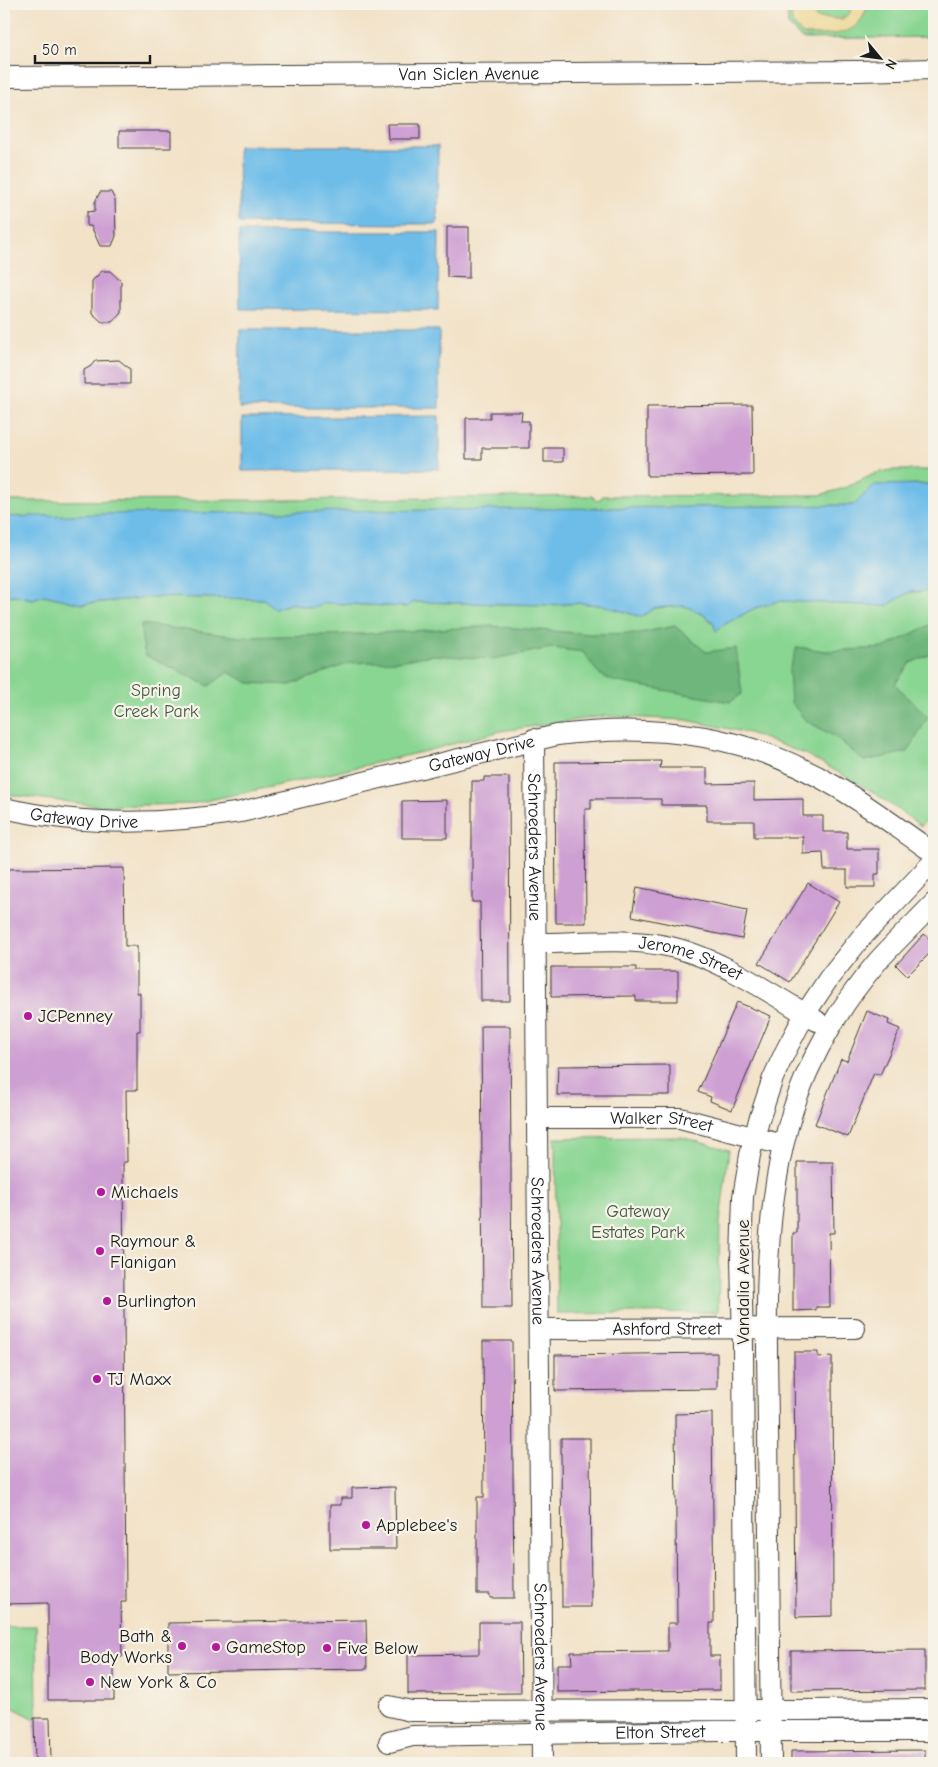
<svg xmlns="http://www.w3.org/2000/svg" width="938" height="1767" font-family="'Comic Neue',sans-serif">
  <rect width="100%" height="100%" fill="#f7f3e8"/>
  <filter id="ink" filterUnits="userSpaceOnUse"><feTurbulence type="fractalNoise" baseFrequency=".02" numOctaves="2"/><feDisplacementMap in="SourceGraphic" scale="10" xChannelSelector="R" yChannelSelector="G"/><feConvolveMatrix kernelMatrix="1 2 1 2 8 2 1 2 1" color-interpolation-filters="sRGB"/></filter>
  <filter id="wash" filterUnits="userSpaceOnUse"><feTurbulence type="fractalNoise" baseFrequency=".0096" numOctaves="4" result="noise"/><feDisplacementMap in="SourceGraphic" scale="20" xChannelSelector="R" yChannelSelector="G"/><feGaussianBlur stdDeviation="1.12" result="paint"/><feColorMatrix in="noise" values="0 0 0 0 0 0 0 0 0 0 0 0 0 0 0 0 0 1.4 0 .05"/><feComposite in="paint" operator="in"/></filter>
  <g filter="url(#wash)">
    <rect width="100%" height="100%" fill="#f2e2c7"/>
    <path fill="#89d592" stroke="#527857" d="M787 4H934V37L802 39 788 25Z
      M891 470H934V484L874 485 854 505 4 517V501L281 500 592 496 597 501 603 496 820 495 845 488 876 473Z
      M934 591V823L930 824 926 821 921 826 870 790 805 754 749 733 686 720 604 716 501 731 430 750 312 778 191 804 100 806 4 794V596L15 595 33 599 44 595 82 604 153 597 264 599 275 609 292 603 310 608 326 603 407 607 414 602 550 605 581 603 606 606 641 617 654 608 685 606 704 615 713 623 716 630 725 624 755 608 779 601 886 606 910 592Z
      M681 1137 729 1150 720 1222 718 1312 557 1314 555 1138Z
      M4 1626H36L37 1720 4 1703Z"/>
    <path fill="#6eb67c" stroke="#45694c" d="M934 623V653L910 663 895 684 928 717 908 752 864 761 837 738 805 720 791 702 789 670 797 647 826 651 883 648Z
      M141 624 241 637 362 634 490 626 590 634 639 633 675 626 706 652 736 648 742 694 730 702 613 681 599 674 583 652 551 648 493 659 432 655 398 661 350 663 290 685 249 683 228 672 209 686 145 655 142 640Z"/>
    <path fill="#eeda9e" stroke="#857b5d" d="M791 4H808V9L817 18 842 19 850 13V4H868C859 39 832 34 803 35L792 23Z"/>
    <path fill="#6ebde9" stroke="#456c82" d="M238 146H438L437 224 239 223Z
      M239 232H439L438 310 240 309Z
      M240 330H439V408H239Z
      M439 416V469L242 471V418Z
      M934 484V591L910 592 886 606 779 601 755 608 725 624 716 631 713 622 704 615 685 606 654 608 641 617 606 606 581 603 550 605 414 602 407 607 326 603 310 608 292 603 275 609 264 599 153 597 81 604 44 595 33 599 15 595 4 596V517L102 514 854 505 874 485Z"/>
    <g id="blocks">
      <path fill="#cd9fd3" d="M387 124H420V139H388Z
        M119 131H171V148H119Z
        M100 192H111L115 200 116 236 112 246H100L91 226H87V212L95 211V202Z
        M447 227H469V278L447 277Z
        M102 271H110L121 281V312L112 322H102L92 313V281Z
        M119 360 130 369V384H84V370L91 366 95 361Z
        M752 405 753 475 647 476V406Z
        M490 412H522L521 421H529V448H482V459H466V418H490Z
        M544 448H563V462H544Z
        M661 761 660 768H707V784L754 783V800L803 799V816H823V832H847V849H879V874H875V887H847V870H824L823 853 803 854V837H754V821H707V805H661V799H591V809H585L586 923H556L555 762Z
        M484 777H509L510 1001H481L480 902H472V781H484Z
        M447 800V838H402V801Z
        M124 868 125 946H137V993H140V1031H137V1090H126L127 1162H123L126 1602H121L122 1657H114V1700H48V1603L4 1604V869Z
        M808 883 839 902 790 982 759 963Z
        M637 887 747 910 742 939 632 916Z
        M924 934 934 943V949L907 976 896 965Z
        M551 967H636V971H678V1001H636V996L551 997Z
        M737 1002 771 1016 732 1110 710 1101 711 1097 698 1092Z
        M867 1011 889 1020 888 1024 900 1029 880 1075 874 1073 848 1137 815 1124 841 1059 847 1061Z
        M481 1026H510L512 1308H483Z
        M670 1065V1095H557L558 1066Z
        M797 1162H833L834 1233H829L830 1307H816V1310L793 1311V1233H797Z
        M483 1341H512L514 1598H490V1594H477V1497H484Z
        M794 1352H818V1357L832 1356 833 1616 796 1617Z
        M717 1353V1389L555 1391V1355Z
        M712 1413 714 1623H710V1656H720V1690L557 1692V1664H572L571 1652 668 1651V1623H677L675 1414Z
        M561 1438H590L591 1607H562Z
        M395 1487 396 1549H330V1505H341V1498H352V1488Z
        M366 1620 367 1669 168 1672V1623Z
        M479 1622H520L521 1693 408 1694V1655L479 1654Z
        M925 1650V1690L791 1691V1651Z
        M34 1718H50L51 1763H35Z
        M925 1750V1763H791V1751Z"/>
    </g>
  </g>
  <g filter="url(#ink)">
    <use href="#blocks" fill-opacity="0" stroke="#3c3a36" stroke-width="1"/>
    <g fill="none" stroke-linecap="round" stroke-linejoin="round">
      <defs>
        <g id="minor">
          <path id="s1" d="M4 77 858 71 934 69"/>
          <path id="s2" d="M534 739 542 1763"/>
          <path id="s3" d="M4 808C82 826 162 825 241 812L557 735C660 722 751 735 840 789 872 808 903 832 934 853"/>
          <path id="s4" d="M535 943C577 943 620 938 661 945 715 954 770 993 817 1021"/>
          <path id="s5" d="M537 1118H680L783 1145"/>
          <path id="s6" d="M539 1329 855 1328"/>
          <path d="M389 1706 411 1711 801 1710 934 1709"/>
          <path id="s7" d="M389 1742 412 1736 716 1731H934"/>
          <path d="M746 1763 743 1346 741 1259 743 1197 750 1155 759 1120 773 1078 785 1052 805 1014 829 978 860 939 934 861"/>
          <path d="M771 1763C770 1651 769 1538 768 1425 767 1315 760 1200 798 1095 816 1047 844 1001 877 962 895 942 915 923 934 903"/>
        </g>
      </defs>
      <use href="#minor" stroke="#3c3a36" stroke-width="22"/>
      <use href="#minor" stroke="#fff" stroke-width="20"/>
    </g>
  </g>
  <g fill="#b5179e" stroke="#f7f3e8" stroke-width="2">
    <circle cx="28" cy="1016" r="5"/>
    <circle cx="101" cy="1192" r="5"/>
    <circle cx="100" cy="1251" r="5"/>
    <circle cx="107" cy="1301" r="5"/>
    <circle cx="97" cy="1379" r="5"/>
    <circle cx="366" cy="1525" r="5"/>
    <circle cx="182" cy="1646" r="5"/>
    <circle cx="216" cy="1647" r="5"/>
    <circle cx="327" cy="1648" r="5"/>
    <circle cx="90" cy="1682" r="5"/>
  </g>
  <g text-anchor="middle" stroke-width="4.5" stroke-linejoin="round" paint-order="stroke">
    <g font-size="18" fill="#1c1c1c" stroke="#f7f3e8">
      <text dy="6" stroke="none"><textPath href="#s1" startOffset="465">Van Siclen Avenue</textPath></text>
      <text dy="6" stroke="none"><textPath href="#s3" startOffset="486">Gateway Drive</textPath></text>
      <text dy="6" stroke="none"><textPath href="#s3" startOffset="81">Gateway Drive</textPath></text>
      <text dy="6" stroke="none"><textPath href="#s2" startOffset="108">Schroeders Avenue</textPath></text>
      <text dy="6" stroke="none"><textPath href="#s4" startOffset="158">Jerome Street</textPath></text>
      <text dy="6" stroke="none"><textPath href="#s5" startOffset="125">Walker Street</textPath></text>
      <text dy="6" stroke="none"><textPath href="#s2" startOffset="512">Schroeders Avenue</textPath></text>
      <text transform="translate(743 1282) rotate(-90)" y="6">Vandalia Avenue</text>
      <text dy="6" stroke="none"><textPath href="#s6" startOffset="128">Ashford Street</textPath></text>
      <text dy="6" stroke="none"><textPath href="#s2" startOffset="918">Schroeders Avenue</textPath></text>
      <text dy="6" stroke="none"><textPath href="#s7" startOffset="272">Elton Street</textPath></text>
    </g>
    <g font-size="18" fill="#425d45" stroke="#f7f3e8">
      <text x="156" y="696">Spring<tspan x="156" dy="21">Creek Park</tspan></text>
      <text x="638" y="1217">Gateway<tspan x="638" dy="21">Estates Park</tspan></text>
    </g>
    <g font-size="18" fill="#1c1c1c" stroke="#f7f3e8" text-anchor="start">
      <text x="38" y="1022">JCPenney</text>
      <text x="111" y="1198">Michaels</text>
      <text x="110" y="1247">Raymour &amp;<tspan x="110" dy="21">Flanigan</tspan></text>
      <text x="117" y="1307">Burlington</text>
      <text x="107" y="1385">TJ Maxx</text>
      <text x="376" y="1531">Applebee's</text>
      <text x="172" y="1642" text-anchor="end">Bath &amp;<tspan x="172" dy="21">Body Works</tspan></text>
      <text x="226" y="1653">GameStop</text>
      <text x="337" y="1654">Five Below</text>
      <text x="100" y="1688">New York &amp; Co</text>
    </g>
  </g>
  <rect width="938" height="1767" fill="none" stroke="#f7f3e8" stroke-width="20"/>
  <g transform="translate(880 58) rotate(119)" stroke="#f7f3e8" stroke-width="4" paint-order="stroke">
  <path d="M0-4L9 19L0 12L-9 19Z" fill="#1c1c1c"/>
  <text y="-8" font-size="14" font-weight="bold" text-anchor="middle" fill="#1c1c1c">N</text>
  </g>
  <path d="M35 55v8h115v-8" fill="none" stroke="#1c1c1c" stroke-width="2.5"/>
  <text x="42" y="55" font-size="15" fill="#1c1c1c" stroke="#f7f3e8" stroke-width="4" paint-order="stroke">50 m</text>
</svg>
